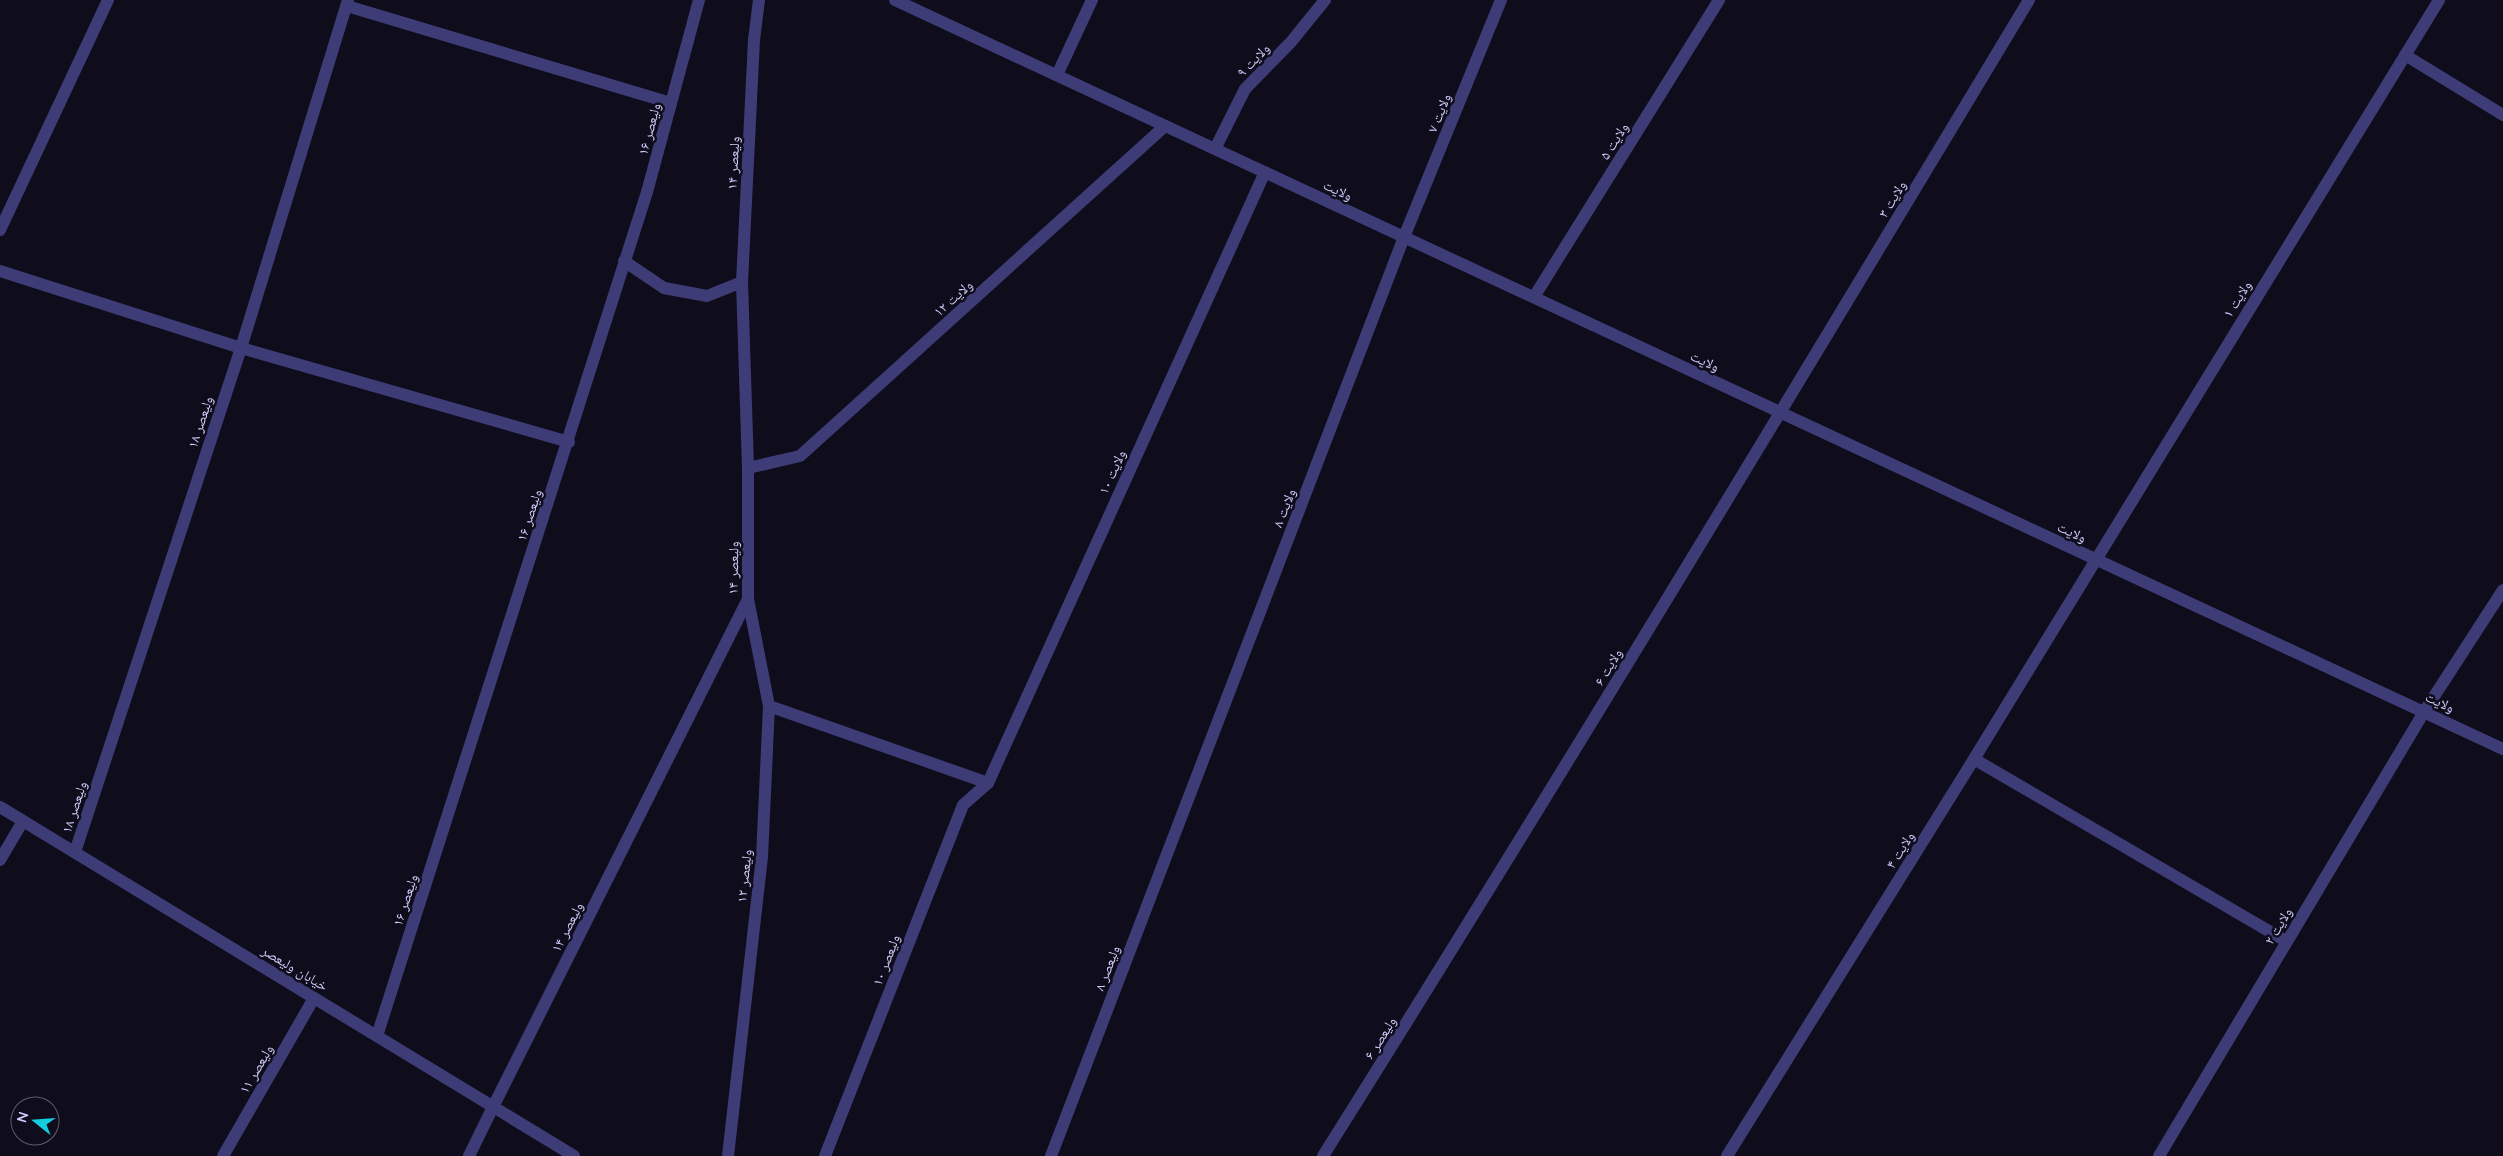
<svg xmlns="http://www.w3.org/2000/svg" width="2503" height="1156" font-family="Quicksand,'Noto Naskh Arabic',sans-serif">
  <rect width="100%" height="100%" fill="#0f0d1c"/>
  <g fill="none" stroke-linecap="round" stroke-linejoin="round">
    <path stroke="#3e3c77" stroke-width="12" d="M825 1156 963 805 988 783"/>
    <path stroke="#3e3c77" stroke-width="12" d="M895 0 2503 749
      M347 6 671 103
      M2405 55 2503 115
      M1057 75 1092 0
      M1215 149 1245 89 1291 42 1325 0
      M0 230 108 0
      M0 271 241 348 569 442
      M1534 297 1719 0
      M748 468 800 456 1165 126
      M769 706 988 783 1265 172
      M1974 759 2286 941
      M75 852 241 348 348 0
      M0 860 23 821
      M223 1156 314 998
      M469 1156 493 1107
      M728 1156 762 857 769 706 748 599
      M1051 1156 1404 237 1501 0
      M1323 1156C1563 774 1796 387 2029 0
      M1727 1156 1974 759 2439 0
      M2159 1156 2424 712 2503 590"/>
    <path stroke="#3e3c77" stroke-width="12" d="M624 261 664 288 707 296 742 282
      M0 807 574 1156
      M377 1036 647 192 699 0
      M493 1107 748 599V468L742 282 754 40 759 0"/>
  </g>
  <g text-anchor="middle" stroke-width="5" stroke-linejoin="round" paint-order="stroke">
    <g font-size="14" fill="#d1ccfb" stroke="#0f0d1c">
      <text transform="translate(1253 60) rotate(-46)" y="5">ولایت ۹</text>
      <text transform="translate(1439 113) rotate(-68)" y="5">ولایت ۷</text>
      <text transform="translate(649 129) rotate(-75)" y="5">ولیعصر ۱۶</text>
      <text transform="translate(1614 141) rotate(-58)" y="5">ولایت ۵</text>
      <text transform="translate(733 163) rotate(-87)" y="5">ولیعصر ۱۴</text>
      <text transform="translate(1338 190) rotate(25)" y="5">ولایت</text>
      <text transform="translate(1892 199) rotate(-59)" y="5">ولایت ۳</text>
      <text transform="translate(953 298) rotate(-42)" y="5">ولایت ۱۲</text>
      <text transform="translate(2237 299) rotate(-58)" y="5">ولایت ۱</text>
      <text transform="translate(1705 361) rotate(25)" y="5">ولایت</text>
      <text transform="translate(200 422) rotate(-72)" y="5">ولیعصر ۱۸</text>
      <text transform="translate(1112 472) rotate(-66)" y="5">ولایت ۱۰</text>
      <text transform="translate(1284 508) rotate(-69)" y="5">ولایت ۸</text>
      <text transform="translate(529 515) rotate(-72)" y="5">ولیعصر ۱۶</text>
      <text transform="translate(2072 532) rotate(25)" y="5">ولایت</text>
      <text transform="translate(733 568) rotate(-89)" y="5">ولیعصر ۱۴</text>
      <text transform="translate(1608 667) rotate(-59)" y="5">ولایت ۶</text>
      <text transform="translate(2440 702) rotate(25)" y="5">ولایت</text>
      <text transform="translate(74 807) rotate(-72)" y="5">ولیعصر ۱۸</text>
      <text transform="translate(1900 850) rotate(-58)" y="5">ولایت ۴</text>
      <text transform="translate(744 876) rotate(-84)" y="5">ولیعصر ۱۲</text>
      <text transform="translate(405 900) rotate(-72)" y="5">ولیعصر ۱۶</text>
      <text transform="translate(2278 926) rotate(-59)" y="5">ولایت ۲</text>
      <text transform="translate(567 927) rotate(-63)" y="5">ولیعصر ۱۴</text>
      <text transform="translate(886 960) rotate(-69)" y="5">ولیعصر ۱۰</text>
      <text transform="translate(295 968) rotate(31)" y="5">خیابان ولیعصر</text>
      <text transform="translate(1107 968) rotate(-69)" y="5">ولیعصر ۸</text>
      <text transform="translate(1380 1038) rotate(-58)" y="5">ولیعصر ۶</text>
      <text transform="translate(256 1069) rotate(-60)" y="5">ولیعصر ۱۱</text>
    </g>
  </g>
  <g transform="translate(35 1121) rotate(287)"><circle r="24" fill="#0f0d1c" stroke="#5d5975"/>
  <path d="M0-4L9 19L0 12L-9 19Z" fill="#13cce0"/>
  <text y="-8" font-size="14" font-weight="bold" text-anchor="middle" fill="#d1ccfb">N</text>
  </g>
</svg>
